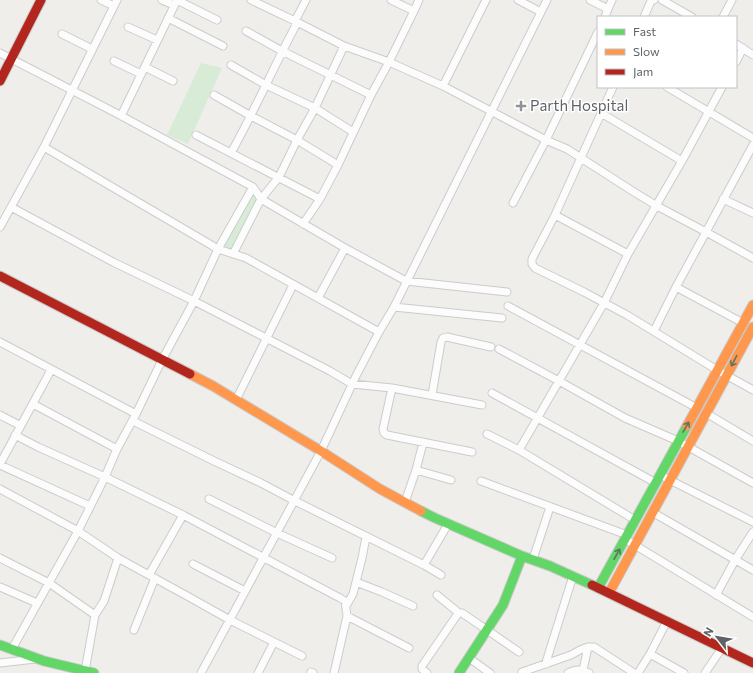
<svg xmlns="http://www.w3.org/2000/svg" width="753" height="673" font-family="Commissioner,sans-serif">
  <rect width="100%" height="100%" fill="#efeeea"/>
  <path fill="#d8ebd6" d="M201 63 222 68 188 144 167 135Z
    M251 191 261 199 233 254 221 244Z"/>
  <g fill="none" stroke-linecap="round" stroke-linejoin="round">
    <defs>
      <path id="street" d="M101 0 114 6
        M162 0 174 5
        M177 0 217 20
        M251 0 295 21 306 0
        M391 0 414 11 419 0
        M518 0 541 12
        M590 0 608 9 605 17
        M662 0 692 17
        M608 9 612 0
        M644 17 651 1 654 0
        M723 17 732 0
        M168 18 223 46
        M295 21 344 46 389 62 443 86 546 140 567 149 634 192 657 206 706 232 753 258
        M128 27 157 40
        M246 31 282 51 371 95
        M62 34 92 49
        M736 44 753 55
        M0 53 114 112 253 187 261 199 345 248 406 281 507 292
        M114 61 141 74
        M736 62 743 48
        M231 65 266 85 315 108 353 132
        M145 67 173 81
        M443 86 486 0
        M613 87 555 215 532 259V264L535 268 584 292 627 315 717 370 753 390
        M667 87 753 138
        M214 95 251 116 297 140 338 165
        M601 113 682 161
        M121 116 177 0
        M196 135 320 199
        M44 147 218 249 246 258 379 332
        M231 153C255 110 274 66 297 23
        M723 199 753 213
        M513 203 546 140 598 32
        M11 207 113 262 194 301 330 371 352 384 392 388 482 405
        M555 215 628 254
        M303 224 320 199 338 165 371 95 389 62 414 11
        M0 227 44 147 117 0
        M233 254 261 199 279 177 297 140 315 108 344 46
        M676 287 743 323
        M318 298 345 248
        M508 306 697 408
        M394 307 502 318
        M654 331 676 287 706 232 753 145
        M0 342 136 414
        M499 349 559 381 625 418 678 441 753 483
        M392 388 383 429 384 433 387 435 472 452
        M492 393 656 483
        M432 395 441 342 443 338 447 337 491 347
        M236 400 293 285
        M33 404 117 449
        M706 413 753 441
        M0 415 21 426
        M133 421 214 461 261 483 295 501 424 565 441 575
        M487 434 519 450 635 520
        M15 435 38 447 105 477 183 515 340 598 345 601 347 616 334 673
        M519 450 604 303 628 254 682 161 722 87
        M0 464 51 370
        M0 465 90 506
        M416 470 451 480
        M660 475 753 522
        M481 481 627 535
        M0 489 78 531 118 558 189 597 230 620 302 656
        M209 499 277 533 332 558
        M405 502 416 470 423 443
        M652 512 753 570
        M625 539 753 617
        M0 558 49 583 95 615 85 671
        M533 559 550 507
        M193 564 245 591
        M424 565 448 524
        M149 575 183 515
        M356 582 382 592 413 606
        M0 587 37 603
        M437 595 459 613
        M716 595 735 560 753 532
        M346 606 353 594 362 558 366 537
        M95 615 104 601 118 558
        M347 616 409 648
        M134 630 155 578
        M12 649 78 531 105 477 117 449 136 414 162 360 194 301 218 249 253 187
        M650 654 684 673
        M469 658 490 673
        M0 663 35 659
        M546 664 547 659 573 576
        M583 670 588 647
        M311 672 313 673
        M522 672 571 655 580 650 588 647H594L634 673
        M201 673 321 451 356 376 379 332 394 307 547 0
        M258 673 274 642
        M427 673 422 669V666L457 615 459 613H462L487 630 519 652
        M568 673C576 669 581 669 589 673
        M638 673 650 654 667 621
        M705 673 722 648"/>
      <path id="fast" d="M421 511 435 518 522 556 550 566 592 585
        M598 588 687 426
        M0 645 44 661 94 673
        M459 673 503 605 522 556"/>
      <path id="slow" d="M190 374 213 386 321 451 380 489 421 511
        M687 426 753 305
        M609 593 753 327"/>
      <path id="jam" d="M0 81 41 0
        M0 276 190 374
        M592 585 753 663"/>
    </defs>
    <use href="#street" stroke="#cbcccc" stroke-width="9"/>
    <use href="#fast" stroke="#cacacb" stroke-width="11"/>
    <use href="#slow" stroke="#cacacb" stroke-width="11"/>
    <use href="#jam" stroke="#cacacb" stroke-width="11"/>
    <use href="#street" stroke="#fdfcfc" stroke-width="7"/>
    <use href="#fast" stroke="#63d668" stroke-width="9"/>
    <use href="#slow" stroke="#ff974d" stroke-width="9"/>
    <use href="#jam" stroke="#b3261e" stroke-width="9"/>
  </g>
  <defs><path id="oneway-shaft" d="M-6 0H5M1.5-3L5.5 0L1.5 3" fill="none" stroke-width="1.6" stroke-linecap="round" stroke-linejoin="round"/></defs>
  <g stroke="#607468">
    <use href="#oneway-shaft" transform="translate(734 361) rotate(118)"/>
    <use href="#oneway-shaft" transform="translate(686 427) rotate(-60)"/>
    <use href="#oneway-shaft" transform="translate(617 554) rotate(-61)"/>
  </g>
  <path fill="#919496" stroke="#fff" stroke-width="1.5" d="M519 100h4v4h4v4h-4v4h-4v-4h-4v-4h4z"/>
  <g text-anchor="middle" stroke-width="3" stroke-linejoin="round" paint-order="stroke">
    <g font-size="15" fill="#5f6368" stroke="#fff" text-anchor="start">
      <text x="530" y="111">Parth Hospital</text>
    </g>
  </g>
  <rect x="597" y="16" width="140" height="72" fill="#ffffff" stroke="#bfc1c3"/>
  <rect x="605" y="29" width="20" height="6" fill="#63d668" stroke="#bfc1c3"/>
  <text x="633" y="36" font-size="12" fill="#5f6368">Fast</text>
  <rect x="605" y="49" width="20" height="6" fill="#ff974d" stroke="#bfc1c3"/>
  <text x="633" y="56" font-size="12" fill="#5f6368">Slow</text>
  <rect x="605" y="69" width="20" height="6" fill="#b3261e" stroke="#bfc1c3"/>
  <text x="633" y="76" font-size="12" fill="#5f6368">Jam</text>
  <g transform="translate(717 637) rotate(301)" stroke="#ffffff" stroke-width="3" paint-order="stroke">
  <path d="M0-3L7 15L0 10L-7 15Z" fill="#5f6368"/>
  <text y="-6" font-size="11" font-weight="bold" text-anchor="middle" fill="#5f6368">N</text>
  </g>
</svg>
